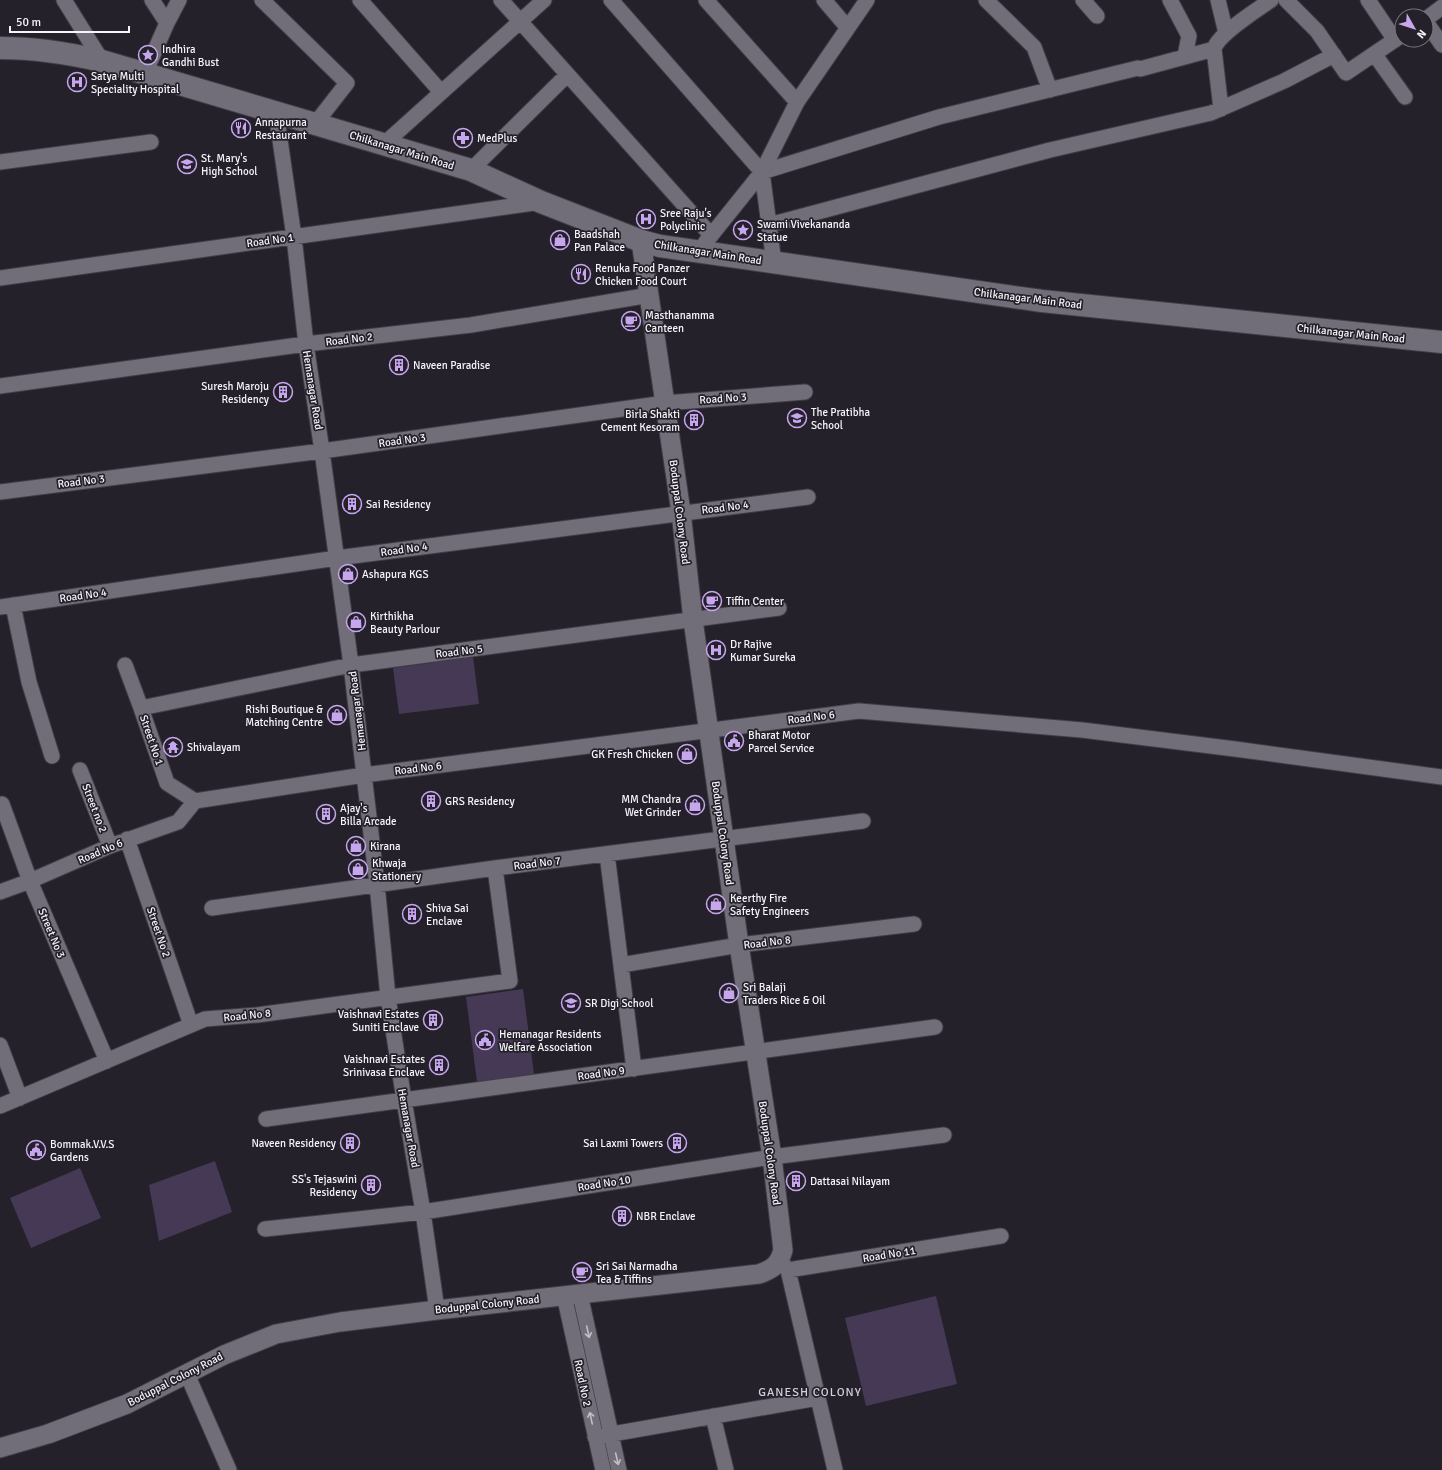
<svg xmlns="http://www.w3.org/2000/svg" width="1442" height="1470" font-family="Signika,sans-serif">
  <rect width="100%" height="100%" fill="#25212a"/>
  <path fill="#463956" d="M473 657 479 704 399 714 393 668Z
    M523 989 534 1074 477 1082 466 997Z
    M215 1161 232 1212 159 1241 149 1185Z
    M80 1168 101 1218 31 1248 10 1198Z
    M936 1296 957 1384 866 1406 845 1318Z"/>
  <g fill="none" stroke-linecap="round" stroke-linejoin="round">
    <defs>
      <path id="minor" d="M64 0 102 61
        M152 0 167 23
        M262 0 347 83 315 124
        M360 0 441 92
        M501 0 711 235
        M611 0 762 172 774 263
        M706 0 797 102
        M824 0 847 27
        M986 0 1034 47 1050 90
        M1083 0 1097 16
        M1170 0 1189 36 1185 56
        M1218 0 1226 33
        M1286 0 1317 31 1346 73 1402 35
        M1368 0 1395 40
        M1426 19 1442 7
        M1426 22 1442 45
        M1375 55 1405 97
        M145 73 167 23 179 0
        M1221 109 1214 49C1218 34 1257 10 1271 0
        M276 112 294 237 306 344 322 451 351 665 377 884 388 997 404 1100 423 1212 437 1310
        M384 144 544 0
        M0 162 151 142
        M471 170 567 75
        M762 172 939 117 1138 68 1140 69 1214 49
        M769 225 1050 150 1211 113 1284 81 1334 55
        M705 243 762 172 797 102 867 0
        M0 278 541 202
        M0 386 306 344 471 325 650 295
        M0 492 322 451 665 403 805 392
        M13 605 29 682 52 756
        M0 607 337 558 808 497
        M125 665 141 708 167 783 195 801
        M141 708 351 665 779 608
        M80 770 110 846
        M2 804 30 881 107 1061
        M127 839 191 1025
        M607 854 634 1069
        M0 892 30 881 110 846 178 822 195 801 364 775 859 711 1082 730 1235 749 1442 777
        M212 908 495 868 863 821
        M621 965 739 945 914 924
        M0 1045 20 1098
        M0 1106 205 1019 257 1015 510 981 495 868
        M266 1119 935 1027
        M265 1229 423 1212 772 1157 944 1135
        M780 1261 788 1270 1001 1236
        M788 1270 835 1470
        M580 1294 619 1470
        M564 1295 603 1470
        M187 1374 229 1470
        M713 1416 726 1470
        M595 1437 818 1398"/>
      <path id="tertiary" d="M0 1448 48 1434 127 1404 224 1355 276 1334 340 1322 437 1310 759 1274C773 1269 779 1265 783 1250L772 1157 739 945 693 620 681 512 641 241"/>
      <path id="secondary" d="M0 48C35 48 68 53 102 61L471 170 541 202 641 241 660 246 1042 301 1442 342"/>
    </defs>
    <use href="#minor" stroke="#413e46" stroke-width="17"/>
    <use href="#tertiary" stroke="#413e46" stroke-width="21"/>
    <use href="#secondary" stroke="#413e46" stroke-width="24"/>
    <use href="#minor" stroke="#726e79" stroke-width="15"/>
    <use href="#tertiary" stroke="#726e79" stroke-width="19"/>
    <use href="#secondary" stroke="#726e79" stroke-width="22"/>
  </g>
  <defs><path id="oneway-shaft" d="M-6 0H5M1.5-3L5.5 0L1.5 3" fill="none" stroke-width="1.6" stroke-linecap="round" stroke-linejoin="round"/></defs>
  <g stroke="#c1bec6">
    <use href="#oneway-shaft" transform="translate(588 1332) rotate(78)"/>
    <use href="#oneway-shaft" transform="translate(591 1418) rotate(-102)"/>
    <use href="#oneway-shaft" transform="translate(617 1459) rotate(77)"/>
  </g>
  <defs>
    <symbol id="sight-ring" viewBox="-11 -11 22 22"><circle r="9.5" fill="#25212a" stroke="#c7a6ef" stroke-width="1.5"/><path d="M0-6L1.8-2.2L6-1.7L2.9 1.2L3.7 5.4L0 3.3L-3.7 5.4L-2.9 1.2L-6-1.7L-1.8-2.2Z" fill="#c7a6ef"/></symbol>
    <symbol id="hospital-ring" viewBox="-11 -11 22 22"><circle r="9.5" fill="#25212a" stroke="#c7a6ef" stroke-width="1.5"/><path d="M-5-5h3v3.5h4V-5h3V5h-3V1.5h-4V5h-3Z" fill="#c7a6ef"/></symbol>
    <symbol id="restaurant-ring" viewBox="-11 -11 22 22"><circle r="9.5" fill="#25212a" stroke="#c7a6ef" stroke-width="1.5"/><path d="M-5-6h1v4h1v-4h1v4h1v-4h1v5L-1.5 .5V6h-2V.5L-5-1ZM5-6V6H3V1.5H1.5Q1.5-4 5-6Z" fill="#c7a6ef"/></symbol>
    <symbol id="pharmacy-ring" viewBox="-11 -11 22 22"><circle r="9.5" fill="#25212a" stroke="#c7a6ef" stroke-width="1.5"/><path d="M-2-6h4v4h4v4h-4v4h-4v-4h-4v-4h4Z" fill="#c7a6ef"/></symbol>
    <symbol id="school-ring" viewBox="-11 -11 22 22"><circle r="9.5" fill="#25212a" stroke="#c7a6ef" stroke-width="1.5"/><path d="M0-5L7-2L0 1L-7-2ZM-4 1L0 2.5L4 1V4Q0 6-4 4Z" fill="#c7a6ef"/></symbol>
    <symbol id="shop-ring" viewBox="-11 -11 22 22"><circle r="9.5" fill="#25212a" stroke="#c7a6ef" stroke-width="1.5"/><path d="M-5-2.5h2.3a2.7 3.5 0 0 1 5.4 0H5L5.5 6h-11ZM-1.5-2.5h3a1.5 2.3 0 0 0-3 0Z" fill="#c7a6ef"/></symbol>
    <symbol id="cafe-ring" viewBox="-11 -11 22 22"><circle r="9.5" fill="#25212a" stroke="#c7a6ef" stroke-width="1.5"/><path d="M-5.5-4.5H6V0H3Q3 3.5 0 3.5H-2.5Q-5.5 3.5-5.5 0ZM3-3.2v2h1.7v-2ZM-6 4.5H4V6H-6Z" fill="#c7a6ef"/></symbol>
    <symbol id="building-ring" viewBox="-11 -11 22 22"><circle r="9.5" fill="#25212a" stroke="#c7a6ef" stroke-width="1.5"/><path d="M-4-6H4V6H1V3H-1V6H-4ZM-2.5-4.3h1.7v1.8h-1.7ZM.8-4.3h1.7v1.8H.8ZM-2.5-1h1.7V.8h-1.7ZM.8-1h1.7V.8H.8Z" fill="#c7a6ef"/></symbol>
    <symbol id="civic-ring" viewBox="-11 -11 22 22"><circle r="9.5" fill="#25212a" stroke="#c7a6ef" stroke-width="1.5"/><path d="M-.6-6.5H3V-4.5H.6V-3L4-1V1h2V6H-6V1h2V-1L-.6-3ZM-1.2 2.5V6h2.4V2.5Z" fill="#c7a6ef"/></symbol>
    <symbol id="temple-ring" viewBox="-11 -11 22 22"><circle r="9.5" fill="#25212a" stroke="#c7a6ef" stroke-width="1.5"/><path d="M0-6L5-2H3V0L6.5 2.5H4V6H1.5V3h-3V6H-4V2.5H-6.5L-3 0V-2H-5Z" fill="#c7a6ef"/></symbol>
  </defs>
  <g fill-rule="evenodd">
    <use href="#sight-ring" x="137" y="44" width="22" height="22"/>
    <use href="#hospital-ring" x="66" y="71" width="22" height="22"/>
    <use href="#restaurant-ring" x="230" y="117" width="22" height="22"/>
    <use href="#pharmacy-ring" x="452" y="127" width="22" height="22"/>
    <use href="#school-ring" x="176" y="153" width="22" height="22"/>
    <use href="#hospital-ring" x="635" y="208" width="22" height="22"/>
    <use href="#sight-ring" x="732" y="219" width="22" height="22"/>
    <use href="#shop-ring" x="549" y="229" width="22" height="22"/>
    <use href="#restaurant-ring" x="570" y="263" width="22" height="22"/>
    <use href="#cafe-ring" x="620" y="310" width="22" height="22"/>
    <use href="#building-ring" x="388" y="354" width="22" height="22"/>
    <use href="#building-ring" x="272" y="381" width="22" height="22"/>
    <use href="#school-ring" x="786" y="407" width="22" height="22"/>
    <use href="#building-ring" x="683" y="409" width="22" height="22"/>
    <use href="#building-ring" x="341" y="493" width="22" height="22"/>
    <use href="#shop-ring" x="337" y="563" width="22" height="22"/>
    <use href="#cafe-ring" x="701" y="590" width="22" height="22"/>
    <use href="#shop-ring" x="345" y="611" width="22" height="22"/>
    <use href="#hospital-ring" x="705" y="639" width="22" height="22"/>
    <use href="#shop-ring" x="326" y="704" width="22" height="22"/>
    <use href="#civic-ring" x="723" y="730" width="22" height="22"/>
    <use href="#temple-ring" x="162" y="736" width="22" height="22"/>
    <use href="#shop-ring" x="676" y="743" width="22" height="22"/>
    <use href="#building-ring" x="420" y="790" width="22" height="22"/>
    <use href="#shop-ring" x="684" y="794" width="22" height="22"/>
    <use href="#building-ring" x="315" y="803" width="22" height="22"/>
    <use href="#shop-ring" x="345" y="835" width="22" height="22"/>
    <use href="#shop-ring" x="347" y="858" width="22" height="22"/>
    <use href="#shop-ring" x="705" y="893" width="22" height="22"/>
    <use href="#building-ring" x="401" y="903" width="22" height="22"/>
    <use href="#shop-ring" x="718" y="982" width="22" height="22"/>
    <use href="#school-ring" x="560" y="992" width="22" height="22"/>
    <use href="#building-ring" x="422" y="1009" width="22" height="22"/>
    <use href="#civic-ring" x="474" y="1029" width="22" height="22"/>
    <use href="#building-ring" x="428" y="1054" width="22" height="22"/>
    <use href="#building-ring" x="339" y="1132" width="22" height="22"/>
    <use href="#building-ring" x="666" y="1132" width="22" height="22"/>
    <use href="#civic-ring" x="25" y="1139" width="22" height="22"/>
    <use href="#building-ring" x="785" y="1170" width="22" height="22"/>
    <use href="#building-ring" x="360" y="1174" width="22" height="22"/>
    <use href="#building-ring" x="611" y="1205" width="22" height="22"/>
    <use href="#cafe-ring" x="571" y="1261" width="22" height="22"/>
  </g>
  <g text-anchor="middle" stroke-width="3.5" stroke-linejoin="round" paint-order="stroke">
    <g font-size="11" fill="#f6f4fa" stroke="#25212a" text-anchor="start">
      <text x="162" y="53">Indhira<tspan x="162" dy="13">Gandhi Bust</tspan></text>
      <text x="91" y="80">Satya Multi<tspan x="91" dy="13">Speciality Hospital</tspan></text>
      <text x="255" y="126">Annapurna<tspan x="255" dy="13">Restaurant</tspan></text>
      <text x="477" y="142">MedPlus</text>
      <text x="201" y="162">St. Mary's<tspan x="201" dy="13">High School</tspan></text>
      <text x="660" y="217">Sree Raju's<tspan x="660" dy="13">Polyclinic</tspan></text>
      <text x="757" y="228">Swami Vivekananda<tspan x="757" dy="13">Statue</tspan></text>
      <text x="574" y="238">Baadshah<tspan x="574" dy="13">Pan Palace</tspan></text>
      <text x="595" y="272">Renuka Food Panzer<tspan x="595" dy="13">Chicken Food Court</tspan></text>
      <text x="645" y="319">Masthanamma<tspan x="645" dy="13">Canteen</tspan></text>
      <text x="413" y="369">Naveen Paradise</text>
      <text x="269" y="390" text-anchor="end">Suresh Maroju<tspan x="269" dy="13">Residency</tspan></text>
      <text x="811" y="416">The Pratibha<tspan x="811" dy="13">School</tspan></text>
      <text x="680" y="418" text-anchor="end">Birla Shakti<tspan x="680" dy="13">Cement Kesoram</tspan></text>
      <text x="366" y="508">Sai Residency</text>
      <text x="362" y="578">Ashapura KGS</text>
      <text x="726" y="605">Tiffin Center</text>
      <text x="370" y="620">Kirthikha<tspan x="370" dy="13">Beauty Parlour</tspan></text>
      <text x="730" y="648">Dr Rajive<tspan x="730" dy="13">Kumar Sureka</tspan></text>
      <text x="323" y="713" text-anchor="end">Rishi Boutique &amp;<tspan x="323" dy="13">Matching Centre</tspan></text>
      <text x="748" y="739">Bharat Motor<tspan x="748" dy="13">Parcel Service</tspan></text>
      <text x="187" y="751">Shivalayam</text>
      <text x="673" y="758" text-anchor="end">GK Fresh Chicken</text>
      <text x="681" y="803" text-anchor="end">MM Chandra<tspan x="681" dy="13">Wet Grinder</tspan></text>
      <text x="445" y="805">GRS Residency</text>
      <text x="340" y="812">Ajay's<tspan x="340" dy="13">Billa Arcade</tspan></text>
      <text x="370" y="850">Kirana</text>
      <text x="372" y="867">Khwaja<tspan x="372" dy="13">Stationery</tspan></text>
      <text x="730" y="902">Keerthy Fire<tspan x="730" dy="13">Safety Engineers</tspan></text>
      <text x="426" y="912">Shiva Sai<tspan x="426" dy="13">Enclave</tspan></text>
      <text x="743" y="991">Sri Balaji<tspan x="743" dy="13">Traders Rice &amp; Oil</tspan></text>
      <text x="585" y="1007">SR Digi School</text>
      <text x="419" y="1018" text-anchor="end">Vaishnavi Estates<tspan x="419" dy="13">Suniti Enclave</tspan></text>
      <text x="499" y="1038">Hemanagar Residents<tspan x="499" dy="13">Welfare Association</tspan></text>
      <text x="425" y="1063" text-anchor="end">Vaishnavi Estates<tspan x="425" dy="13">Srinivasa Enclave</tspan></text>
      <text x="336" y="1147" text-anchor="end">Naveen Residency</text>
      <text x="663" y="1147" text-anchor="end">Sai Laxmi Towers</text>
      <text x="50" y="1148">Bommak.V.V.S<tspan x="50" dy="13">Gardens</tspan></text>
      <text x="357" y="1183" text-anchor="end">SS's Tejaswini<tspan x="357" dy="13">Residency</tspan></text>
      <text x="810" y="1185">Dattasai Nilayam</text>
      <text x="636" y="1220">NBR Enclave</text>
      <text x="596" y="1270">Sri Sai Narmadha<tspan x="596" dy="13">Tea &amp; Tiffins</tspan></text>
    </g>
    <g font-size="11" fill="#f6f4fa" stroke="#25212a">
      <text transform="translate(402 150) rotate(17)" y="4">Chilkanagar Main Road</text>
      <text transform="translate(270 240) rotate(-8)" y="4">Road No 1</text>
      <text transform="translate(708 252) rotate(9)" y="4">Chilkanagar Main Road</text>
      <text transform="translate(1028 298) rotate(7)" y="4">Chilkanagar Main Road</text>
      <text transform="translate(1351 333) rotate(6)" y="4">Chilkanagar Main Road</text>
      <text transform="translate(349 339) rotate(-7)" y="4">Road No 2</text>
      <text transform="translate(313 390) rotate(81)" y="4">Hemanagar Road</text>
      <text transform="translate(723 398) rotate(-4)" y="4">Road No 3</text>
      <text transform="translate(402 440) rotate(-8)" y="4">Road No 3</text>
      <text transform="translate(81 481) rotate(-7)" y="4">Road No 3</text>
      <text transform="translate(725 507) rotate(-7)" y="4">Road No 4</text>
      <text transform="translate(680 512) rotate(83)" y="4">Boduppal Colony Road</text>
      <text transform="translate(404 549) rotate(-8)" y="4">Road No 4</text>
      <text transform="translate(83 595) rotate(-8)" y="4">Road No 4</text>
      <text transform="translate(459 651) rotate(-7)" y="4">Road No 5</text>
      <text transform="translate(357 711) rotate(-97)" y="4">Hemanagar Road</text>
      <text transform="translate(811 717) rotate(-7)" y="4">Road No 6</text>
      <text transform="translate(152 740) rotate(71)" y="4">Street No 1</text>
      <text transform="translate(418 768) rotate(-7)" y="4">Road No 6</text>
      <text transform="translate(95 808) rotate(69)" y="4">Street no 2</text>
      <text transform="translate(723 833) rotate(82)" y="4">Boduppal Colony Road</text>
      <text transform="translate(100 851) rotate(-23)" y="4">Road No 6</text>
      <text transform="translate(537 863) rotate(-7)" y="4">Road No 7</text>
      <text transform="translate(159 932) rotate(71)" y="4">Street No 2</text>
      <text transform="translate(52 933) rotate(67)" y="4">Street No 3</text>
      <text transform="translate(767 942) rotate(-7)" y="4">Road No 8</text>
      <text transform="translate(247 1015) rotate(-6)" y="4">Road No 8</text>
      <text transform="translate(601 1073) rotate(-8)" y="4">Road No 9</text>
      <text transform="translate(409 1128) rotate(80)" y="4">Hemanagar Road</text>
      <text transform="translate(770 1153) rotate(82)" y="4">Boduppal Colony Road</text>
      <text transform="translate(604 1183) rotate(-9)" y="4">Road No 10</text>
      <text transform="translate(889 1254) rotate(-9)" y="4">Road No 11</text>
      <text transform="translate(487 1304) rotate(-6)" y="4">Boduppal Colony Road</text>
      <text transform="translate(175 1379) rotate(-27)" y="4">Boduppal Colony Road</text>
      <text transform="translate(583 1383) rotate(78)" y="4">Road No 2</text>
    </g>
    <g font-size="12" letter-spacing="1" fill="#d4cfdc" stroke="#25212a">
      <text x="810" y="1396">GANESH COLONY</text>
    </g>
  </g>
  <g transform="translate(1414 28) rotate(129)"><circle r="19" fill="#25212a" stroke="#79757d"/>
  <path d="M0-3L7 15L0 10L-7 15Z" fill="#c7a6ef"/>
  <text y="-6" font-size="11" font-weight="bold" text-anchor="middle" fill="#f6f4fa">N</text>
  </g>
  <path d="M10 26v6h119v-6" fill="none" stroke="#f6f4fa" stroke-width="2"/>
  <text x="16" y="26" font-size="12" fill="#f6f4fa" stroke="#25212a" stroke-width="3" paint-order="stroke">50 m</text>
</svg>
